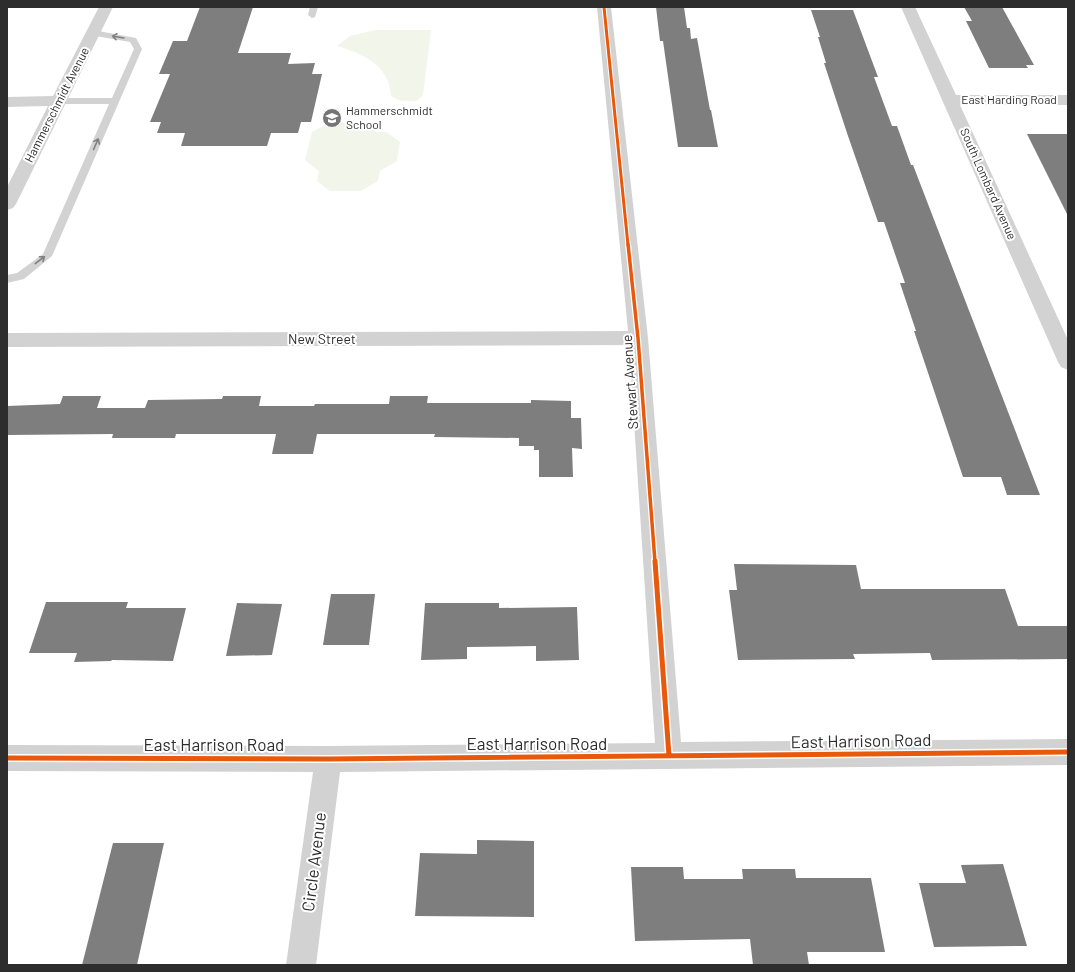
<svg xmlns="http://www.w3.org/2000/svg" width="1075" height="972" font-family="Barlow,sans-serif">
  <rect width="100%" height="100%" fill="#fff"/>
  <path fill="#f1f5ea" d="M375 30H431L423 95 417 101H401L391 96C389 65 364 54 337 46L350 36Z
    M329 123H363L376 132H386L400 142 397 161 380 171 378 181 361 191H330L317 181 319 171 305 160 312 132Z"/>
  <path fill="#7e7e7e" d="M200 7H253L238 53H291L288 64 315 63 312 74H322L311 122H301L298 133H271L267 146H181L185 133H157L161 122H150L170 74H159L173 41H187Z
    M656 7H684L687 28H690L691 39 697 38 710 110H711L718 147H678L663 41H660Z
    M964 7H1002L1034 65H1026L1028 68H989L966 21H972Z
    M811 10H853L878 77H874L892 126H897L911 165H913L1040 495H1007L1001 477H963L914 331H916L900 283H905L884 222H878L848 136 824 63H826L818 37H820Z
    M1027 134H1068V216Z
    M63 396H101L97 408H145L148 400 222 399 223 396H261L259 406H314L315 404H389L390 396H428L427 403H531V400L571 401V418H581L582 449 572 448 573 477H539V450H534V446H519V438L434 437 435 434H317L313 454H272L276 434H176L175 438H112L113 434 7 435V406L60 404Z
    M734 564 856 565 861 589H1005L1018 626H1068V659L932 660 930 653 853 654 855 659 738 660 729 590H737Z
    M331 594H375L369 645H323Z
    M46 602H128L126 608H186L173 661 112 660 111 661 74 662 77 653H29Z
    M237 603 282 604 272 655 226 656Z
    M425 603H499V608L577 607 579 660 536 661V646L467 647V659L421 660Z
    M477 840 534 841V917L415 916 420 853 477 854Z
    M113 843H164L137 965H82Z
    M1003 864 1027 946 934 947 919 883H966L961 865Z
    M631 867H683L684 879H743L742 869H795L796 878H871L885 952H807L809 965H753L750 939 635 941Z"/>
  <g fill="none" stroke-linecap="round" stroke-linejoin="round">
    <path fill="#d2d2d2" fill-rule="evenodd" d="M310 7H318L315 17 312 18 308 15Z
      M93 30 136 38 142 49 52 256 24 279 7 283V275L17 273 43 254 109 104H59L54 101 59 98H112L134 49 130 42 90 35 89 33 90 31Z"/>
    <path fill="#d2d2d2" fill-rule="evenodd" d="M99 7H113L16 204 13 208 7 210V187L48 106 7 107V97L53 96Z
      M597 7H611L648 338 681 742 1068 739V765L340 772 316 965H286L313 772 7 771V745L328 746 655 743 629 345 7 347V333L628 331Z
      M901 7H915L956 95H1068V105H960L1068 340V370L1061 367 1058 362Z"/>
    <defs>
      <path id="cycleway-far2" d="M604 7 628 245"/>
      <path id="cycleway-far1" d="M628 244 638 338 655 562"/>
      <path id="cycleway" d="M655 561 669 756
        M7 758 328 759 1068 752"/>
    </defs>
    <use href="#cycleway-far2" stroke="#fff" stroke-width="5"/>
    <use href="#cycleway-far1" stroke="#fff" stroke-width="6"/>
    <use href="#cycleway" stroke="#fff" stroke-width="8"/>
    <use href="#cycleway-far2" stroke="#e8590c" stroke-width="3"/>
    <use href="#cycleway-far1" stroke="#e8590c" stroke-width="3.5"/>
    <use href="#cycleway" stroke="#e8590c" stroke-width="5"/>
  </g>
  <defs><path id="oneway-shaft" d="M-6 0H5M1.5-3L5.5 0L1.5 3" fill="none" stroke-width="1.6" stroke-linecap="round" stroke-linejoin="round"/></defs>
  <g stroke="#808080">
    <use href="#oneway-shaft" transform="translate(118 37) rotate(-171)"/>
    <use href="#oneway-shaft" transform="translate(96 144) rotate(-66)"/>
    <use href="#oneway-shaft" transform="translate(40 260) rotate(-37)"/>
  </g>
  <defs>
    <symbol id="school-disc" viewBox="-11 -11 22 22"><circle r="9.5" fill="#767676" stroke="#fff"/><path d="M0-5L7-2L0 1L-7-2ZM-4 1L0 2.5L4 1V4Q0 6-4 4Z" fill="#fff"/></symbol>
  </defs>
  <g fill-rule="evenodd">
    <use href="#school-disc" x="321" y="107" width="22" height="22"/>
  </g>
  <g text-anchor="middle" stroke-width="4" stroke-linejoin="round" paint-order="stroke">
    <g font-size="12" fill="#2d2d2d" stroke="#fff">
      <text x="1009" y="104">East Harding Road</text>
      <text transform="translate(57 105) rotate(-63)" y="4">Hammerschmidt Avenue</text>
      <text transform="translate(988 184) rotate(66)" y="4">South Lombard Avenue</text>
    </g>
    <g font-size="12" fill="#2d2d2d" stroke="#fff" text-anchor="start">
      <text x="346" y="115">Hammerschmidt<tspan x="346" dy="14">School</tspan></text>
    </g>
    <g font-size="14" fill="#2d2d2d" stroke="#fff">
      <text x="322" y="344">New Street</text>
      <text transform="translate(630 382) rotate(-94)" y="5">Stewart Avenue</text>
    </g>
    <g font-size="17" fill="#2d2d2d" stroke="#fff">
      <text transform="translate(861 741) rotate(-1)" y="6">East Harrison Road</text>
      <text x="537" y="750">East Harrison Road</text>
      <text x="214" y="751">East Harrison Road</text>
      <text transform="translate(314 862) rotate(-83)" y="6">Circle Avenue</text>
    </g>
  </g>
  <rect width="1075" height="972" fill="none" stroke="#2d2d2d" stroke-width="16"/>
</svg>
